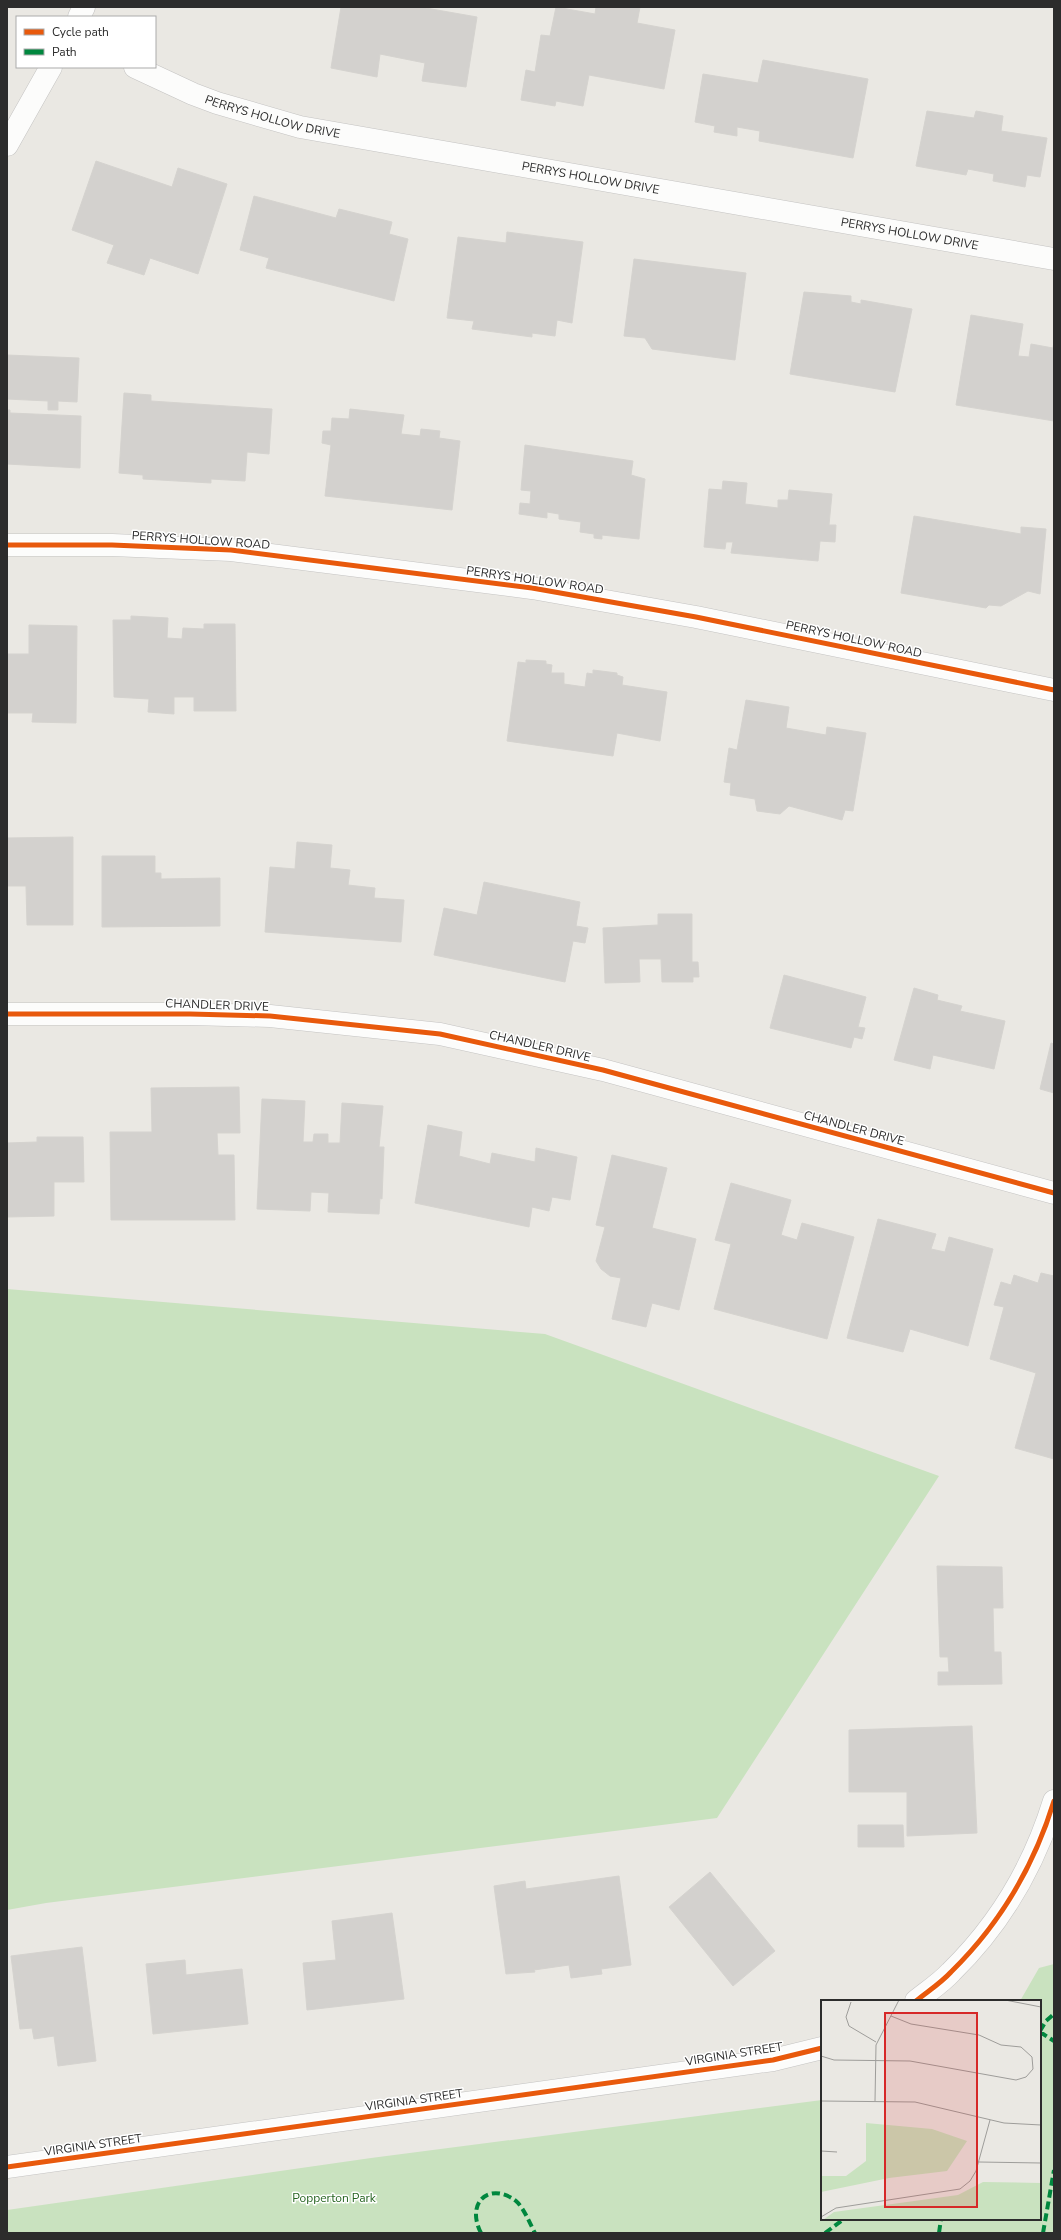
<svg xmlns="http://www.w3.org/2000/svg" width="1061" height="2240" font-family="'Nunito Sans',sans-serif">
  <rect width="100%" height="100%" fill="#eae8e3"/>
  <path fill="#c9e2bf" d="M7 1289 545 1334 939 1476 717 1818 46 1903 7 1910Z
    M1054 1964V2233H7V2210L371 2158 822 2100V2219H1040V2001H1020L1039 1968Z"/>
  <path fill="#d3d1ce" stroke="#d5d3cf" d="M341 7H420L477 17 466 87 422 81 425 63 380 54 377 77 331 68Z
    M556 7 595 14 596 7H640L637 23 675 30 664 89 589 75 583 106 556 101 555 106 521 100 526 70 535 72 541 35 550 36Z
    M763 60 868 79 853 158 759 141 760 131 737 127V136L714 132 715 126 695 122 703 74 758 83Z
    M927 111 974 118 976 111 1003 116 1001 131 1047 138 1040 177 1027 175 1025 187 993 181 994 174 968 169 966 175 916 166Z
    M96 161 172 187 178 168 227 184 198 274 150 258 144 275 107 263 114 245 72 230Z
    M254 196 336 218 339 209 392 222 389 234 408 239 394 301 266 268 269 258 240 250Z
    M507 232 583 242 572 323 557 320 555 336 532 333V337L472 329 474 321 447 318 458 237 506 243Z
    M634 259 746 273 735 360 652 349 645 338 624 336Z
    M804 292 851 296V302L861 304V300L912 309 895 392 790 374Z
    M971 315 1023 324 1018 356 1029 357 1031 344 1053 348 1054 342V421L956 405Z
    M7 355 79 358 77 402 58 401V410H48V401L7 399Z
    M124 393 151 395V401L272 409 269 454 247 452 245 481 211 479V483L143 479V475L119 473Z
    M350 409 404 415 401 434 420 436 421 429 440 431 439 438 460 441 452 510 325 496 331 445 322 443 323 431H331L332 418 349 419Z
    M7 410H10V413L81 416 80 468 7 464Z
    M525 445 633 461 631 475 645 479 639 539 602 535V539L594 538V534L580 532 581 522 559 519V514L547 512V518L519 514 520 503 530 504 531 491 521 490Z
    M723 481 747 483 745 504 778 508V500H788L789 490 832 494 829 525H836L835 542 820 541 818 561 731 553 733 542H726L725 549 704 547 709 489 722 490Z
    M914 516 1021 534V527L1046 529 1040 594 1028 591 1001 606 989 605 986 608 901 593Z
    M131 616 168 618 167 638 182 639 183 628 204 629V624H235L236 711H194V697H174V714L148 712 149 699 114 697 113 620H131Z
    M29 625 77 626 76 723 32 722 33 713H7V654H29Z
    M526 660 546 661V664L552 665 551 673H564V684L585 687 587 673 593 674V670L617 673V675L623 677 622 685 667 692 660 741 617 733 613 756 507 741 518 662 526 663Z
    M746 700 789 707 786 728 826 735 827 727 866 733 853 811 845 810 842 820 789 806 780 814 757 811 755 799 730 795 731 783 724 782 729 748 737 750Z
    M73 837V925H27L26 886H7V838Z
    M297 842 332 845 330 868 350 870 348 885 375 888 374 898 404 900 401 942 265 932 270 867 295 869Z
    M102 856H155V873H161V879L220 878V926L102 927Z
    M484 882 580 902 576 926 588 928 585 943 573 941 565 982 434 955 444 908 477 915Z
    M658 914H692V962H698L699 977H693V982H662L661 959H639L640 982 605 983 603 928 658 925Z
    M784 975 866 997 858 1027 865 1028 862 1039 854 1037 851 1048 770 1028Z
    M914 988 938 995 937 1000 962 1006 960 1011 1005 1021 994 1069 933 1055 930 1069 894 1060Z
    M1051 1043 1054 1044V1093L1040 1089Z
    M239 1087 240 1133H217L218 1155H234L235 1220H111L110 1132H152L151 1088Z
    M262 1099 305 1101 303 1142H313L314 1134H328V1143H340L342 1103 383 1106 379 1147H384L382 1199 380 1198 379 1214 328 1212 329 1193 311 1192 310 1211 257 1209Z
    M428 1125 462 1132 459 1156 490 1164 492 1153 535 1162 536 1148 577 1157 570 1200 552 1197 549 1211 532 1207 529 1227 415 1203Z
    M37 1137H83L84 1182H54V1216L7 1217V1143L37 1142Z
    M612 1155 667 1168 652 1228 696 1239 679 1310 652 1303 646 1327 612 1319 621 1278 610 1276 601 1269 596 1261 605 1227 596 1225Z
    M731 1183 791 1200 781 1235 797 1240 802 1223 854 1237 827 1339 714 1309 731 1244 715 1240Z
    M878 1219 936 1234 931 1249 945 1252 949 1237 993 1249 968 1346 910 1329 903 1352 847 1338Z
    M1041 1273 1054 1276V1459L1015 1448 1036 1373 990 1359 1004 1307 994 1305 1001 1282 1011 1285 1014 1275 1038 1283Z
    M937 1566 1002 1567 1003 1608H993L994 1652H1001L1002 1684 938 1685V1672H949L948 1657H940Z
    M972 1726 977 1833 907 1836V1792H849V1730Z
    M858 1825H903L904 1847H858Z
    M710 1872 775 1951 733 1986 669 1907Z
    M619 1876 631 1965 601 1969 602 1974 571 1978 569 1965 534 1970 535 1972 506 1974 494 1886 525 1881 526 1889Z
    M392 1913 404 1999 307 2010 303 1963 336 1960 332 1921Z
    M82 1947 96 2061 58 2066 54 2036 34 2039 32 2028 20 2029 11 1956Z
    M185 1960 186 1975 242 1969 248 2024 153 2034 146 1964Z"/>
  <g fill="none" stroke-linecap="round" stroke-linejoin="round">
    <defs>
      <g id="minor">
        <path d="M79 17 84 7"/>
        <path id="s1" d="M135 67 193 94 217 103 300 127 1054 259"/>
        <path d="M7 145 51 67"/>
        <path d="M7 545H112L231 550 532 588 696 617 1054 690"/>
        <path d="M7 1014H190L270 1016 440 1034 603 1070 1054 1193"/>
        <path d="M916 2001C927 1992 941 1983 951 1972 1000 1924 1034 1866 1054 1801"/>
        <path d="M7 2167 773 2060 822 2048"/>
      </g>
    </defs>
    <use href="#minor" stroke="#c4c3c2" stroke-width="23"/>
    <use href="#minor" stroke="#fcfcfb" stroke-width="22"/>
    <path stroke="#00873e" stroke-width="4" stroke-dasharray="8 4" stroke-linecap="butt" d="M1040 2031 1046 2021 1054 2014
      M1040 2032 1054 2041
      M481 2233C465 2202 490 2181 516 2201 524 2208 530 2224 535 2233
      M825 2233 844 2219
      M939 2233 941 2219
      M1043 2233 1054 2170"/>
    <defs>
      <path id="cycleway" d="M7 545H112L231 550 532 588 696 617 1054 690
        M7 1014H190L270 1016 440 1034 603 1070 1054 1193
        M916 2001C927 1992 941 1983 951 1972 1000 1924 1034 1866 1054 1801
        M7 2167 773 2060 822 2048"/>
    </defs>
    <use href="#cycleway" stroke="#fff" stroke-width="8"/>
    <use href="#cycleway" stroke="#e8590c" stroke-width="5"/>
  </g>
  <g text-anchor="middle" stroke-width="3" stroke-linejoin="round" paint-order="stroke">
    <g font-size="12" fill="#2c2c2c" stroke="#fff">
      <text dy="4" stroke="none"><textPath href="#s1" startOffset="147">PERRYS HOLLOW DRIVE</textPath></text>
      <text dy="4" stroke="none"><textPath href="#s1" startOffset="471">PERRYS HOLLOW DRIVE</textPath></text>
      <text dy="4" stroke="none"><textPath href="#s1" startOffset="795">PERRYS HOLLOW DRIVE</textPath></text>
      <text transform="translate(201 540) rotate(4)" y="4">PERRYS HOLLOW ROAD</text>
      <text transform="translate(535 580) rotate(8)" y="4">PERRYS HOLLOW ROAD</text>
      <text transform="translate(854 639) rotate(12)" y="4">PERRYS HOLLOW ROAD</text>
      <text transform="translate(217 1005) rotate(2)" y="4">CHANDLER DRIVE</text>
      <text transform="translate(540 1046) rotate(13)" y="4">CHANDLER DRIVE</text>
      <text transform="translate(854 1128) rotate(15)" y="4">CHANDLER DRIVE</text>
      <text transform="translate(734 2054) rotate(-9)" y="4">VIRGINIA STREET</text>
      <text transform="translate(414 2100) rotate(-8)" y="4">VIRGINIA STREET</text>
      <text transform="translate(93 2145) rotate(-8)" y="4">VIRGINIA STREET</text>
    </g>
    <g font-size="12" fill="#266421" stroke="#fff">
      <text x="334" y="2202">Popperton Park</text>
    </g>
  </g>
  <g transform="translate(821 2000)">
    <rect width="220" height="220" fill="#eae8e3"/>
    <path d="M45 123 111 129 146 141 126 171 68 178 0 192V176H25L45 161ZM162 182 220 183V220H2L13 212 137 195Z" fill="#c9e2bf"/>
    <path fill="none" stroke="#9e9d9a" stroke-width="1" d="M184 0 220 7M30 2 25 17 28 26 55 42M0 56 13 60 89 61 195 80 205 77 212 69 211 57 200 47 180 45 158 35 90 24 70 16M0 101 94 102 183 123 220 125M54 101 55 45 78 0M0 151 16 152M158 162 220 163M0 217 15 208 139 189 149 181 155 171 169 120"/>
    <path fill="#d62828" fill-opacity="0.15" stroke="#d62828" stroke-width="2" d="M64 13H156V207H64Z"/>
    <rect width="220" height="220" fill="none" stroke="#2c2c2c" stroke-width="2"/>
  </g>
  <rect width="1061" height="2240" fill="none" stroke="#2c2c2c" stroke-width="16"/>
  <rect x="16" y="16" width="140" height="52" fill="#ffffff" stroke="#ababab"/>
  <rect x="24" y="29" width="20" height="6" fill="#e8590c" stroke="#ababab"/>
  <text x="52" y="36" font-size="12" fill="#2c2c2c">Cycle path</text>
  <rect x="24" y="49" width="20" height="6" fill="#00873e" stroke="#ababab"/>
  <text x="52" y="56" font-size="12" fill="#2c2c2c">Path</text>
</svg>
